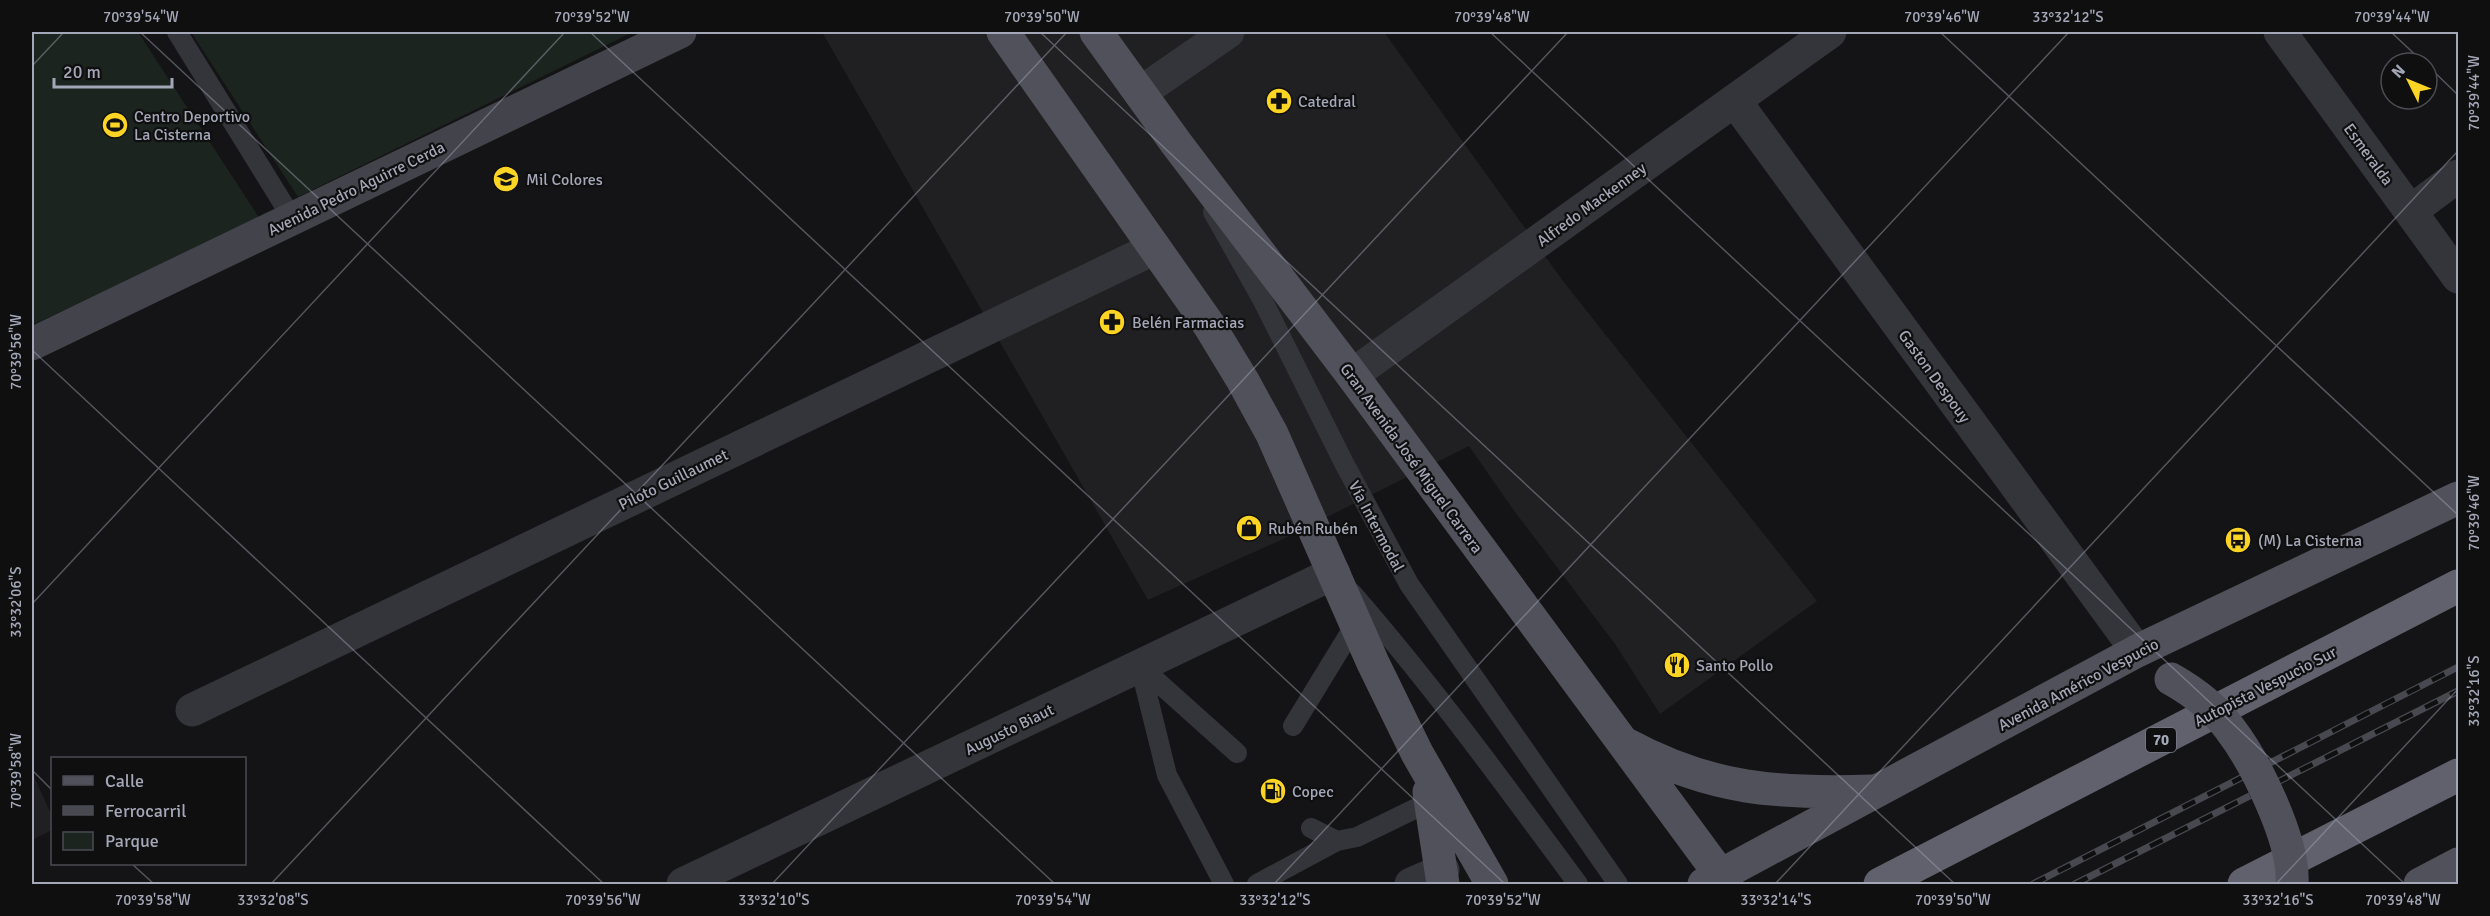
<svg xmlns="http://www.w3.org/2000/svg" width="2490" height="916" font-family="Signika,sans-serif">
  <rect width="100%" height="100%" fill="#141315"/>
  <path fill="#201f22" d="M822 32H1384L1563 281 1817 601 1660 714 1615 644 1512 508 1469 446 1281 540 1148 600Z
    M32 772 52 816V830L32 840Z"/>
  <path fill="#1b241e" d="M32 32H138L260 219 32 325Z
    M191 32H633L298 197Z"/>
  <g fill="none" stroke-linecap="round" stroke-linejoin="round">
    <path stroke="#34343b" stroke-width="20" d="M177 32 292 218
      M1213 212 1262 299 1345 465 1409 584 1618 884
      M1352 593C1433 686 1505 785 1578 884
      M1140 666 1167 775 1224 884
      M1140 666 1237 753
      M1293 726 1356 623
      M1311 828 1337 841 1357 837 1431 801
      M1257 884 1337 841"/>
    <path stroke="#34343b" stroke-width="33" d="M2280 32 2458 277
      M1140 93 1228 32
      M1735 101 2137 651
      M2411 211 2458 176
      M1352 375 1830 32
      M192 710 1155 248
      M683 884 1334 573
      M1411 884 1443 870"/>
    <path stroke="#42434b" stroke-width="33" d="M32 344 680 32"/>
    <path stroke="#50515a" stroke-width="33" d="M1003 32 1209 325 1243 381 1272 434 1373 663 1417 753 1492 884
      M1096 32 1176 143 1352 375 1727 884
      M1626 744C1711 790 1778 794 1872 791
      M1429 792 1443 884
      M1704 884 2137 651 2458 498
      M2420 884 2458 864"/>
    <path stroke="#60616c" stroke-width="33" d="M1880 884 2458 586
      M2244 884 2458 775"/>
    <defs>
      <path id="rail" d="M2033 884 2458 667
        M2075 884 2458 691"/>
    </defs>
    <use href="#rail" stroke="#474850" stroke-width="7"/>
    <use href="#rail" stroke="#0f0f10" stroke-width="4.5" stroke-dasharray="14" stroke-linecap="butt"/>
    <path stroke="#50515a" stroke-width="33" d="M2171 679C2194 692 2215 708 2230 729 2256 763 2295 842 2292 884"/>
  </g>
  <path fill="none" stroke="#a4a7b7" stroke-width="1.5" stroke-opacity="0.45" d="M140 32 1055 884M590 32 1505 884M1040 32 1955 884M1490 32 2405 884M1940 32 2458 515M2391 32 2424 63M2427 65 2458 95M32 66 64 32M32 350 604 884M32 604 565 32M32 770 52 790M132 864 154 884M271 884 1067 32M772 884 1568 32M1274 884 2069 32M1775 884 2458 151M2276 884 2458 689"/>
  <defs>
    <symbol id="pharmacy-disc" viewBox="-11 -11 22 22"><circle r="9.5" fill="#fcd424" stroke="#0f0f10"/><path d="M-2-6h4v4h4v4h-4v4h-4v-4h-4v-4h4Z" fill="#111"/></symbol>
    <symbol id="stadium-disc" viewBox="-11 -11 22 22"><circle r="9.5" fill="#fcd424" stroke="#0f0f10"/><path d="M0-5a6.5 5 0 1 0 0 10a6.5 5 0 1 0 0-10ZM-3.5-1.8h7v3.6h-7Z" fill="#111"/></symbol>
    <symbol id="school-disc" viewBox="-11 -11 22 22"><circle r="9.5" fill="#fcd424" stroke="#0f0f10"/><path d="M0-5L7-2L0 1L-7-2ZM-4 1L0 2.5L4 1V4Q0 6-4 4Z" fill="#111"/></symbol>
    <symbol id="shop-disc" viewBox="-11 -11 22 22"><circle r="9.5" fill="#fcd424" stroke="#0f0f10"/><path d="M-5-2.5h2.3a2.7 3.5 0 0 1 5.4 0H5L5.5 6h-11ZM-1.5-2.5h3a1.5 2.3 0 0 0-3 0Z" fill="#111"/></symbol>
    <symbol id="bus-disc" viewBox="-11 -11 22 22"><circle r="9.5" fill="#fcd424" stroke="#0f0f10"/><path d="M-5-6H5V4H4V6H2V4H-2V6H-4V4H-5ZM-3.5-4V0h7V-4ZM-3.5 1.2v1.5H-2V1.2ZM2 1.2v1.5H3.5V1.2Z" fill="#111"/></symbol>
    <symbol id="restaurant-disc" viewBox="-11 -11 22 22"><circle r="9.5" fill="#fcd424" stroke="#0f0f10"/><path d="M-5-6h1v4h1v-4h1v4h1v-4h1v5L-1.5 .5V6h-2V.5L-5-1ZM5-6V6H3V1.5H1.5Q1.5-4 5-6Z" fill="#111"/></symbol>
    <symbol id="fuel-disc" viewBox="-11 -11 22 22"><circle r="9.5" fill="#fcd424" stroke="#0f0f10"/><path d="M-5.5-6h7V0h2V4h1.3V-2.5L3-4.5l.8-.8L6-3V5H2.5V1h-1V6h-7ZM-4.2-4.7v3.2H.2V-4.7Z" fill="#111"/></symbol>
  </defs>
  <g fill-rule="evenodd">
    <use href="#pharmacy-disc" x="1264" y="86" width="30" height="30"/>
    <use href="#stadium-disc" x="100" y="110" width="30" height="30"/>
    <use href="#school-disc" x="491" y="164" width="30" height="30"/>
    <use href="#pharmacy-disc" x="1097" y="307" width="30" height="30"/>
    <use href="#shop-disc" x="1234" y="513" width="30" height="30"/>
    <use href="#bus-disc" x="2223" y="525" width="30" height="30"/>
    <use href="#restaurant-disc" x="1662" y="650" width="30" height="30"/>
    <use href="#fuel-disc" x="1258" y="776" width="30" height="30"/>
  </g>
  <g text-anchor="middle" stroke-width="4.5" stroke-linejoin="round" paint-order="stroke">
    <rect fill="#0f0f10" stroke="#777985" stroke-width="1.5" x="2146" y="728" width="30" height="24" rx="4.5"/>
    <g font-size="15" font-weight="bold" fill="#a4a7b7">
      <text x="2161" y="745">70</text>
    </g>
    <g font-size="16" fill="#a4a7b7" stroke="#0f0f10" text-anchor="start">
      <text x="1298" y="107">Catedral</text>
      <text x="134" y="122">Centro Deportivo<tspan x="134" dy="18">La Cisterna</tspan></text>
      <text x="526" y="185">Mil Colores</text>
      <text x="1132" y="328">Belén Farmacias</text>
      <text x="1268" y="534">Rubén Rubén</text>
      <text x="2258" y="546">(M) La Cisterna</text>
      <text x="1696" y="671">Santo Pollo</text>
      <text x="1292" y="797">Copec</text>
    </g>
    <g font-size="16" fill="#a4a7b7" stroke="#0f0f10">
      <text transform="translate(2369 154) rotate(54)" y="6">Esmeralda</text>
      <text transform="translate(356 188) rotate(-26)" y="6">Avenida Pedro Aguirre Cerda</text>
      <text transform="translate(1591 204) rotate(-36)" y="6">Alfredo Mackenney</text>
      <text transform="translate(1935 376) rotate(54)" y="6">Gaston Despouy</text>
      <text transform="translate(1412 458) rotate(54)" y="6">Gran Avenida José Miguel Carrera</text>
      <text transform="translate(673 479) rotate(-26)" y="6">Piloto Guillaumet</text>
      <text transform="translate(1377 526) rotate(62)" y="6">Vía Intermodal</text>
      <text transform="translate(2078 684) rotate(-28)" y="6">Avenida Américo Vespucio</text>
      <text transform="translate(2265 686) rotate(-27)" y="6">Autopista Vespucio Sur</text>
      <text transform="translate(1009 729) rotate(-26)" y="6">Augusto Biaut</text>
    </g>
  </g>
  <rect width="2490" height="916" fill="none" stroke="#0f0f10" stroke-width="66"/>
  <rect x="51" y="757" width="195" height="108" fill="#0f0f10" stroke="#4b4c53" stroke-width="1.5"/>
  <rect x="63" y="776" width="30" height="9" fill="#50515a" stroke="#4b4c53" stroke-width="1.5"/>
  <text x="105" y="787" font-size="18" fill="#a4a7b7">Calle</text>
  <rect x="63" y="806" width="30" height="9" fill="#474850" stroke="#4b4c53" stroke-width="1.5"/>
  <text x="105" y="817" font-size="18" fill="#a4a7b7">Ferrocarril</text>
  <rect x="63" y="832" width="30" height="18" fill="#1b241e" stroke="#4b4c53" stroke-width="1.5"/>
  <text x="105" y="847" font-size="18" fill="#a4a7b7">Parque</text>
  <g transform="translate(2409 81) rotate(313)"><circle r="28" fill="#0f0f10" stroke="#4b4c53" stroke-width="1.5"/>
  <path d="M0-4.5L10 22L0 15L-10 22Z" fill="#fcd424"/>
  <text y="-9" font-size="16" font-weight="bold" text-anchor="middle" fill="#a4a7b7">N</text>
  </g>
  <path d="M54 78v9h118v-9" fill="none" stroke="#a4a7b7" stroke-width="3"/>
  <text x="63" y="78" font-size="18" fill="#a4a7b7" stroke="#0f0f10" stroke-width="4.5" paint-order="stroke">20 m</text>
  <rect x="33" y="33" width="2424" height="850" fill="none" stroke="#a4a7b7" stroke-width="2"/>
  <g font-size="15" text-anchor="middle" fill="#a4a7b7">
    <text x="141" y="22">70°39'54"W</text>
    <text x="592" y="22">70°39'52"W</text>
    <text x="1042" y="22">70°39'50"W</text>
    <text x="1492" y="22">70°39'48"W</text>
    <text x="1942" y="22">70°39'46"W</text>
    <text x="2068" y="22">33°32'12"S</text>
    <text x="2392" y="22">70°39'44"W</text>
    <text transform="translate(2474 93) rotate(-90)" y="5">70°39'44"W</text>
    <text transform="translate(16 352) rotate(-90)" y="5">70°39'56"W</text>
    <text transform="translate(2474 513) rotate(-90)" y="5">70°39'46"W</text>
    <text transform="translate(16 602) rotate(-90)" y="5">33°32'06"S</text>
    <text transform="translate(2474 691) rotate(-90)" y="5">33°32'16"S</text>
    <text transform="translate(16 771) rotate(-90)" y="5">70°39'58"W</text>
    <text x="153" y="905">70°39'58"W</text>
    <text x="273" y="905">33°32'08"S</text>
    <text x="603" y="905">70°39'56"W</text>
    <text x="774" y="905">33°32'10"S</text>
    <text x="1053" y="905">70°39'54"W</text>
    <text x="1275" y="905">33°32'12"S</text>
    <text x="1503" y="905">70°39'52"W</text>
    <text x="1776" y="905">33°32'14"S</text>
    <text x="1953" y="905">70°39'50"W</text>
    <text x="2278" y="905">33°32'16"S</text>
    <text x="2403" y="905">70°39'48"W</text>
  </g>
</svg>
